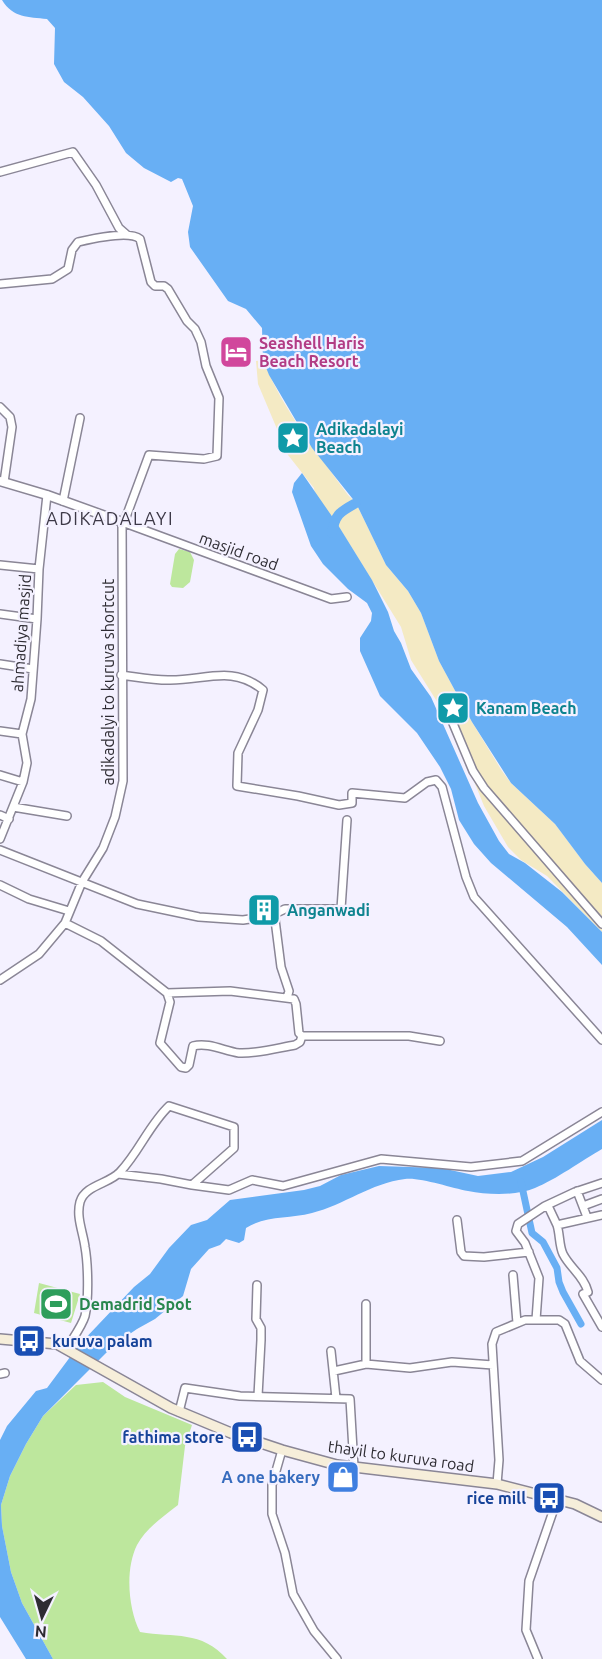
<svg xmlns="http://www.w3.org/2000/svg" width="602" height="1659" font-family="Ubuntu,sans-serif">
  <rect width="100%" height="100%" fill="#f4f1ff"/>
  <path fill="#bde79d" d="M179 549 190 552 194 560 190 582 183 588 172 587 170 584 175 554Z
    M39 1283 80 1294 71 1323 34 1313Z
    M103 1382 125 1397 192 1425 185 1446 178 1505C163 1517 146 1528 137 1545 125 1569 128 1608 140 1632 175 1638 201 1630 227 1659H53L22 1603 11 1572 2 1526 1 1505 10 1476 26 1444 43 1416 76 1385Z"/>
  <path fill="#f4eac4" d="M263 360C283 410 317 452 348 495L356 503 386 565 408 591 421 613 439 661 472 722 502 771 511 783 555 824 585 864 602 883V932L547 876 521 860 508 847 484 806 451 724 411 660 401 627 334 519 316 504 314 488 288 455 258 384 256 361Z"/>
  <path fill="#68aff4" d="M2 0H602V883L585 864 555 824 511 783 472 722 439 661 421 613 408 591 386 565 356 503 312 448 269 375 263 360 262 328 246 309 228 301 190 247 188 232 193 206 182 179 178 178 171 182 144 168 126 153 109 126 83 97 64 82 54 64 55 28 47 19C28 17 13 18 2 0Z
    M302 473 338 525 372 580 388 612 394 631 401 643 411 669 431 697 478 803 499 841 509 854 525 863 562 892 602 932V965L567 927 491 863 474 844 459 820 451 789 440 767 417 733 380 696 360 651V638L371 621 372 613 367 603 348 589 323 564 311 546 292 492 294 483Z
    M602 1120V1149C583 1160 555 1180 535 1188 516 1196 488 1195 468 1191 451 1188 420 1177 405 1179 371 1183 344 1205 312 1213 289 1219 267 1215 246 1228L244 1240 239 1243 226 1239 220 1245 209 1249 191 1269 183 1296 155 1319 137 1329 115 1344 43 1416 26 1444 10 1476 1 1505 2 1526 11 1572 22 1603 53 1659H26L0 1617V1440L7 1426 36 1391 47 1388 79 1345 134 1287 150 1274 169 1248 191 1225 207 1220 230 1200 304 1190 320 1186 341 1175 379 1166 441 1168 478 1176 511 1172 543 1157Z"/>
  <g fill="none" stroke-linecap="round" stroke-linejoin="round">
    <path stroke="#68aff4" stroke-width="7" d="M521 1182 532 1233 543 1242 557 1268 559 1282 563 1292 581 1324"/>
    <path stroke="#68aff4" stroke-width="10" d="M332 533C335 514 340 512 356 503"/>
    <defs>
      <path id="minor" d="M0 172 73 152 96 185 119 228 127 235
        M0 284 52 279 68 269 72 250 78 242C91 239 129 230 140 239L151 282 155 286H164L168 289 187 321 195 329 201 342 206 366 219 398 217 456 204 459 149 455 126 517 122 522
        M0 407 10 417 12 427 4 482
        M63 501 80 418
        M122 522 331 599 347 597
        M0 565 39 569
        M0 614 37 619
        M0 664 33 669
        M121 675C137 677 153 680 168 680 204 681 232 664 263 690L258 710 238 753 237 786 298 796 339 805 352 803V793L405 798 427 782 436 780 442 787 466 877 474 897 602 1040
        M452 721 473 771 484 788 602 924
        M0 731 22 734
        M0 775 23 782
        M13 807 67 816
        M0 815 9 819
        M0 839 23 782 27 763 22 734 31 699 37 619 39 569 47 495
        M0 850 137 904 199 917 243 920 270 916 285 909H341L347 820
        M0 885 29 899 69 911
        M274 912 281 967 289 991 287 998
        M65 923 101 941 167 993 230 991 294 999 296 1004 299 1033 302 1036H409L440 1041
        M0 980 39 954 65 923 82 882 103 848 115 817 123 781 122 522
        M167 993 170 1002 160 1043 181 1067 186 1068 189 1065 193 1046C209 1042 224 1051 239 1053 257 1054 278 1048 295 1045L300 1042 302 1036
        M118 1174 161 1179 192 1185
        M577 1191 587 1217
        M545 1206 575 1192 602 1183
        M583 1206 602 1199
        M457 1220 461 1252 464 1256 484 1257 529 1252
        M557 1225C560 1234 559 1246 563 1254 570 1268 584 1276 588 1292L583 1294 602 1327
        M513 1275 517 1323
        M257 1285 256 1319 261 1328V1340L258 1396
        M366 1304V1364
        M536 1320 539 1278 525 1243 516 1231 518 1224 545 1206 549 1208 557 1225 602 1215
        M67 1348C73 1338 82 1326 85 1316 89 1299 88 1264 85 1247 83 1232 76 1217 80 1202 85 1185 109 1184 120 1172 139 1152 149 1125 169 1106L234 1127V1148L192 1185 229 1190 252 1180 283 1186 381 1159 471 1167 522 1161 602 1112
        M331 1351 336 1398
        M334 1371 366 1364 410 1368 452 1362 493 1365
        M0 1374 5 1373
        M179 1412 185 1388 240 1396 350 1399 354 1467
        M282 1450 272 1485V1514L285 1553 293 1594 314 1631 337 1659
        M497 1484 499 1460 492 1344 496 1332 525 1320H559L565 1324 580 1361 602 1380
        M538 1659 526 1630 529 1581 557 1500"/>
      <path id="tertiary" d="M0 481 47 495 122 522"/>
      <path id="secondary" d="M0 1339 57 1344 171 1408 231 1433 282 1450 337 1465 497 1484 575 1504 602 1517"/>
    </defs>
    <use href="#minor" stroke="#8a8696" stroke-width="10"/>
    <use href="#tertiary" stroke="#8a8696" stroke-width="11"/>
    <use href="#secondary" stroke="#8a8696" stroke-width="12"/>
    <use href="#minor" stroke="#fff" stroke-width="7"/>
    <use href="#tertiary" stroke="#fff" stroke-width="8"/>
    <use href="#secondary" stroke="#f6eeda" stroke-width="9"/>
  </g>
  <defs>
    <symbol id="hotel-square" viewBox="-11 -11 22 22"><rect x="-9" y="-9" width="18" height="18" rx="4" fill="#d1479c" stroke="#f4f1ff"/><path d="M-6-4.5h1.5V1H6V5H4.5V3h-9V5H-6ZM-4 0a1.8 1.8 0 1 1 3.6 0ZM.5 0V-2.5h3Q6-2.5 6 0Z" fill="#fff"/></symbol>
    <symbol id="sight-square" viewBox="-11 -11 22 22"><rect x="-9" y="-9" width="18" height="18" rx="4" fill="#0f9aa8" stroke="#f4f1ff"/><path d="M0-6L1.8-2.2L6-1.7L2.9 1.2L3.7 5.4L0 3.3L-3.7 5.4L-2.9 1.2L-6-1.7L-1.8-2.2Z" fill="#fff"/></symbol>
    <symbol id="building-square" viewBox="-11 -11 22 22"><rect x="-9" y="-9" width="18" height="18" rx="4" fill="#0f9aa8" stroke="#f4f1ff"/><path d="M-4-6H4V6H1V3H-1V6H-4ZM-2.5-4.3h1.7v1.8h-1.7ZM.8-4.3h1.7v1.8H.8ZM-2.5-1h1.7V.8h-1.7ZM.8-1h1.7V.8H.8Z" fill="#fff"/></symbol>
    <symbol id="stadium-square" viewBox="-11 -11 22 22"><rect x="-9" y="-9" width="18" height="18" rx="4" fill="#2e9e5b" stroke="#f4f1ff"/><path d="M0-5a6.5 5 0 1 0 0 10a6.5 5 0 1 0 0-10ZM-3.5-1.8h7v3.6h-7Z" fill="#fff"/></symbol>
    <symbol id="bus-square" viewBox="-11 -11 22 22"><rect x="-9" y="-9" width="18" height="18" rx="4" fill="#1a4fb4" stroke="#f4f1ff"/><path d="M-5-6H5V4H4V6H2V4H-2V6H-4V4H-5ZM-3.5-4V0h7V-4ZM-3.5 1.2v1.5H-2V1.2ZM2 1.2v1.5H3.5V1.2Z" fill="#fff"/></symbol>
    <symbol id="shop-square" viewBox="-11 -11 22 22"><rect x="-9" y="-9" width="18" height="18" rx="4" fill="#3f7fe0" stroke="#f4f1ff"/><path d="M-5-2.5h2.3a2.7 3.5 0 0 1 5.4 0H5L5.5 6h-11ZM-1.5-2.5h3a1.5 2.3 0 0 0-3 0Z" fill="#fff"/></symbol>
  </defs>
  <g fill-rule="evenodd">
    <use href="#hotel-square" x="217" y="333" width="38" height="38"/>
    <use href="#sight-square" x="274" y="419" width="38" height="38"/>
    <use href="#sight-square" x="434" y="689" width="38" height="38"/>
    <use href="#building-square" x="245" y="891" width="38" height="38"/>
    <use href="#stadium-square" x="37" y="1285" width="38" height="38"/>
    <use href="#bus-square" x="10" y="1322" width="38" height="38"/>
    <use href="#bus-square" x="228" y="1418" width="38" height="38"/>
    <use href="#shop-square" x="324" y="1458" width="38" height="38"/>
    <use href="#bus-square" x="530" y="1479" width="38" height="38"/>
  </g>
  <g text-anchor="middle" stroke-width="4.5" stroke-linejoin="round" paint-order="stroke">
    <g font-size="16" font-weight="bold" fill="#b23c85" stroke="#f4f1ff" text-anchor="start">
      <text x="259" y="349">Seashell Haris<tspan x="259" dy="18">Beach Resort</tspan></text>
    </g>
    <g font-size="16" font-weight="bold" fill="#0d838f" stroke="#f4f1ff" text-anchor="start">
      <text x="316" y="435">Adikadalayi<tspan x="316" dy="18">Beach</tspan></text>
      <text x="476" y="714">Kanam Beach</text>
      <text x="287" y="916">Anganwadi</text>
    </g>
    <g font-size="16" fill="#2e2c33" stroke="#f4f1ff">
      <text transform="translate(239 551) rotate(20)" y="6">masjid road</text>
      <text transform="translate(21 633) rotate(-86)" y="6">ahmadiya masjid</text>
      <text transform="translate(108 682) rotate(-90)" y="6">adikadalyi to kuruva shortcut</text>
      <text transform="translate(401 1456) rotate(8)" y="6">thayil to kuruva road</text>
    </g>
    <g font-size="16" font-weight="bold" fill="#27864d" stroke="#f4f1ff" text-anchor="start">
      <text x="79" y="1310">Demadrid Spot</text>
    </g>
    <g font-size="16" font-weight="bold" fill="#164399" stroke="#f4f1ff" text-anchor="end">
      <text x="52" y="1347" text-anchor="start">kuruva palam</text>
      <text x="224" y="1443">fathima store</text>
      <text x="526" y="1504">rice mill</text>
    </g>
    <g font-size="16" font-weight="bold" fill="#366cbe" stroke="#f4f1ff" text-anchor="end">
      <text x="320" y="1483">A one bakery</text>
    </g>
    <g font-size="18" letter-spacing="1.5" fill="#3d3947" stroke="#f4f1ff">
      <text x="110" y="525">ADIKADALAYI</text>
    </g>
  </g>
  <g transform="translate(42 1617) rotate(185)" stroke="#f4f1ff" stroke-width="4.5" paint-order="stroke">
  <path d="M0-4.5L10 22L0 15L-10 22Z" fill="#2e2c33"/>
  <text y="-9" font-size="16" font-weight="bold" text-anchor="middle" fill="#2e2c33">N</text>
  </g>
</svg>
